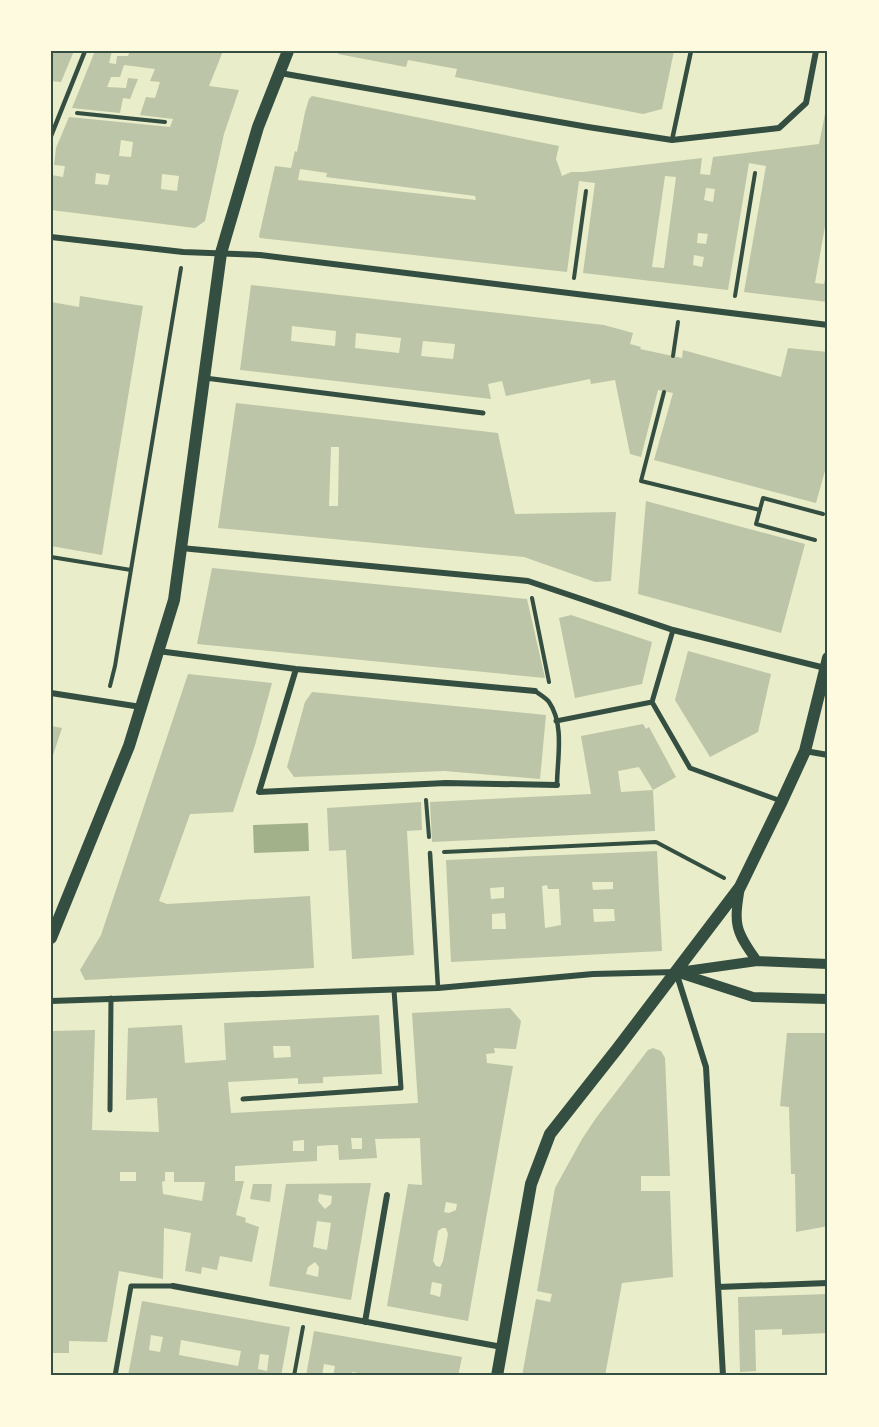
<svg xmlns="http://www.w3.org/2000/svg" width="879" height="1427" font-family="Raleway,sans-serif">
  <rect width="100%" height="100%" fill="#e9edc9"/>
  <path fill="#a3b18a" d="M308 823 309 851 254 853 253 825Z"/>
  <path fill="#bcc5a7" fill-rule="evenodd" d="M51 51H74L61 82 51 81Z
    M95 51H112L109 63 116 64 117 56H128L130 51H223L209 86 239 90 224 134 205 221 195 228 51 210V175L63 177 65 166 54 165 56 148 69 117 170 127 173 119 140 115 146 97 155 98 160 82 150 81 155 69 124 65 120 77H111L107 87 126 88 128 78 138 79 130 99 123 98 120 113 72 108ZM121 140 133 142 131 157 119 156ZM96 173 110 175 108 185 95 184ZM162 174 179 176 177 191 161 189Z
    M337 51H674L662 109 643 114 455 77 457 69 408 60 406 67 338 54Z
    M312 96 559 146 556 159 562 176 571 172H583L702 158 700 174 710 175 713 157 819 144 828 99V209L815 283 824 284 828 266V302L744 292 766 166 749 163 728 290 583 273 595 183 579 181 567 272 260 238 259 236 275 166 291 168 295 151 297 152 305 112 309 99ZM300 169 327 173 326 177 475 196 476 200 298 180ZM665 176 676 177 664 268 652 267ZM706 188 715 189 713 202 704 200ZM698 233 708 234 706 244 697 243ZM694 255 704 257 702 267 693 265Z
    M251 285 604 325 633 333 630 344 641 347 640 349 682 358 683 350 781 377 788 348 828 352V460L816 503 654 460 673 393 658 390 641 457 630 454 615 380 591 384 590 379 506 396 502 381 488 384 491 399 240 370ZM292 326 336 331 335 346 291 341ZM356 333 401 338 399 353 355 348ZM423 341 455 344 453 359 421 356Z
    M80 296 143 306 102 555 51 546V302L79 307Z
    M236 403 498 433 515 514 616 512 611 581 595 582 524 557 218 528ZM331 447H339L338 506H329Z
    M646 501 805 544 781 633 638 594Z
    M212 568 527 599 545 678 197 644Z
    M571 615 652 642 642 684 575 698 559 618Z
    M688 651 771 674 758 732 710 757 675 700Z
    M188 674 272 683 255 745 233 812 190 814 159 901 167 904 310 896 314 968 85 980 80 970 101 935Z
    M312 692 546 715 540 779 444 771 294 777 287 767 305 702Z
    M643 724 646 729 649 727 676 777 653 790 639 767 618 771 621 792 653 790 655 831 432 842 430 802 591 794 581 736Z
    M51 726 62 728 51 761Z
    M421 802 422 830 407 831 414 955 352 959 346 850 329 851 327 808Z
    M657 851 662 951 451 962 446 860ZM592 882H613V889L593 890ZM547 885 548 889H559L561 925 545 928 542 886ZM504 887V898L491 899 490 888ZM593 909H614L615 921 594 922ZM505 913 506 929H492V914Z
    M510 1008 521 1021 516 1049 494 1048 495 1053 486 1054 487 1063 513 1066 468 1321 387 1306 408 1184 422 1185 420 1138 375 1139 377 1158 339 1160 338 1145H333L317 1146V1161L235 1166V1181H244L236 1215 246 1218 245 1222 259 1227 252 1262 220 1256 217 1270 202 1267 201 1274 185 1271 191 1233 164 1228 163 1279 119 1271 107 1342 69 1341V1353H53V1361H51V1283H53V1262H51V1031L95 1030 92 1130 159 1132 157 1098 126 1100 128 1028 182 1025 185 1063 226 1060 224 1023 379 1015 382 1074 323 1077V1083L298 1084V1078L228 1082 231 1113 418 1103 412 1013ZM273 1046H290L291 1057 274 1058ZM351 1138H362V1149H352ZM304 1140V1151H293V1141ZM120 1172H136V1181H120ZM165 1172H174V1182H205L202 1201 163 1194 162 1182 165 1181ZM446 1202 457 1204 456 1210 449 1213 444 1212ZM442 1228H446L448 1234 443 1261 440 1267 436 1266 433 1261 438 1231ZM432 1282 442 1284 440 1297 430 1294Z
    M787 1033H828V1226L796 1232 795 1174H791L789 1107 780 1106Z
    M653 1048 661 1051 665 1058 670 1176H641V1191H670L673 1277 622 1283 605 1376H522L536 1299 550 1302 552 1294 537 1291 555 1188 582 1139 596 1118 648 1050Z
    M371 1183 351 1300 269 1286 286 1184ZM319 1194 332 1196 331 1204 325 1209 318 1201ZM317 1221 331 1223 327 1250 313 1247ZM315 1262 319 1267 318 1277 306 1274 308 1267Z
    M253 1184H272L270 1202 250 1199Z
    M828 1294V1333L782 1335V1329L755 1330 756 1371 740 1372 738 1297Z
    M142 1301 290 1327 281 1376H128ZM151 1335 163 1337 160 1352 149 1350ZM181 1340 241 1351 238 1366 179 1355ZM260 1354 269 1355 267 1371 258 1369Z
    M314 1331 462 1357 458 1376H376L352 1372V1376H333L335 1366 324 1364 322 1376H306Z"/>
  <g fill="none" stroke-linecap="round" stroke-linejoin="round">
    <path stroke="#344e41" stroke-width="4" d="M77 113 165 122
      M574 278 586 191
      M735 296 755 173
      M673 356 678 322
      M664 392 641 481 760 510
      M815 540 756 524 763 498 823 514
      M51 557 131 570
      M532 598 549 682
      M110 686 115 666 181 268
      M426 800 429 837
      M444 852 656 842 724 878
      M294 1376 303 1327"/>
    <path stroke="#344e41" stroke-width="4.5" d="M51 136 85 51
      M672 140 691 51
      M535 691C539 694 546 698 549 702 565 725 557 760 557 785
      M430 853 438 988"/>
    <path stroke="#344e41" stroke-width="5" d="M205 378 483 413
      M673 630 652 702 690 768 781 801
      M556 721 652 702
      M243 1099 401 1088 394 990
      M110 1110 111 998
      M115 1376 131 1286H173"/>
    <path stroke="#344e41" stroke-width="6" d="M280 73 588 127 672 140 779 128 806 103 816 51
      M51 237 183 252 260 255 828 325
      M181 548 528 581 673 630 825 668
      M158 651 296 669 535 691
      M296 669 259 792 446 783 557 785
      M51 693 141 707
      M805 751 828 755
      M51 1001 438 988 593 974 676 972 706 1067 723 1376
      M173 1286 502 1347
      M718 1287 828 1283
      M365 1322 387 1195"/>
    <path stroke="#344e41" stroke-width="10" d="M740 887C734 923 734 930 757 961
      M676 972 753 997 828 999
      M679 972 757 961 828 964"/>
    <path stroke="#344e41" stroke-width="12" d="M51 938 129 746 174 600 221 253 258 127 288 51
      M497 1376 531 1184 550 1134 617 1049 740 887 782 801 805 751 828 658"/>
  </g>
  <rect width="879" height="1427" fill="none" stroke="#fefae0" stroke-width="105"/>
  <rect x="52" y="52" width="774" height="1322" fill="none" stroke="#344e41" stroke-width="2"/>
</svg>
